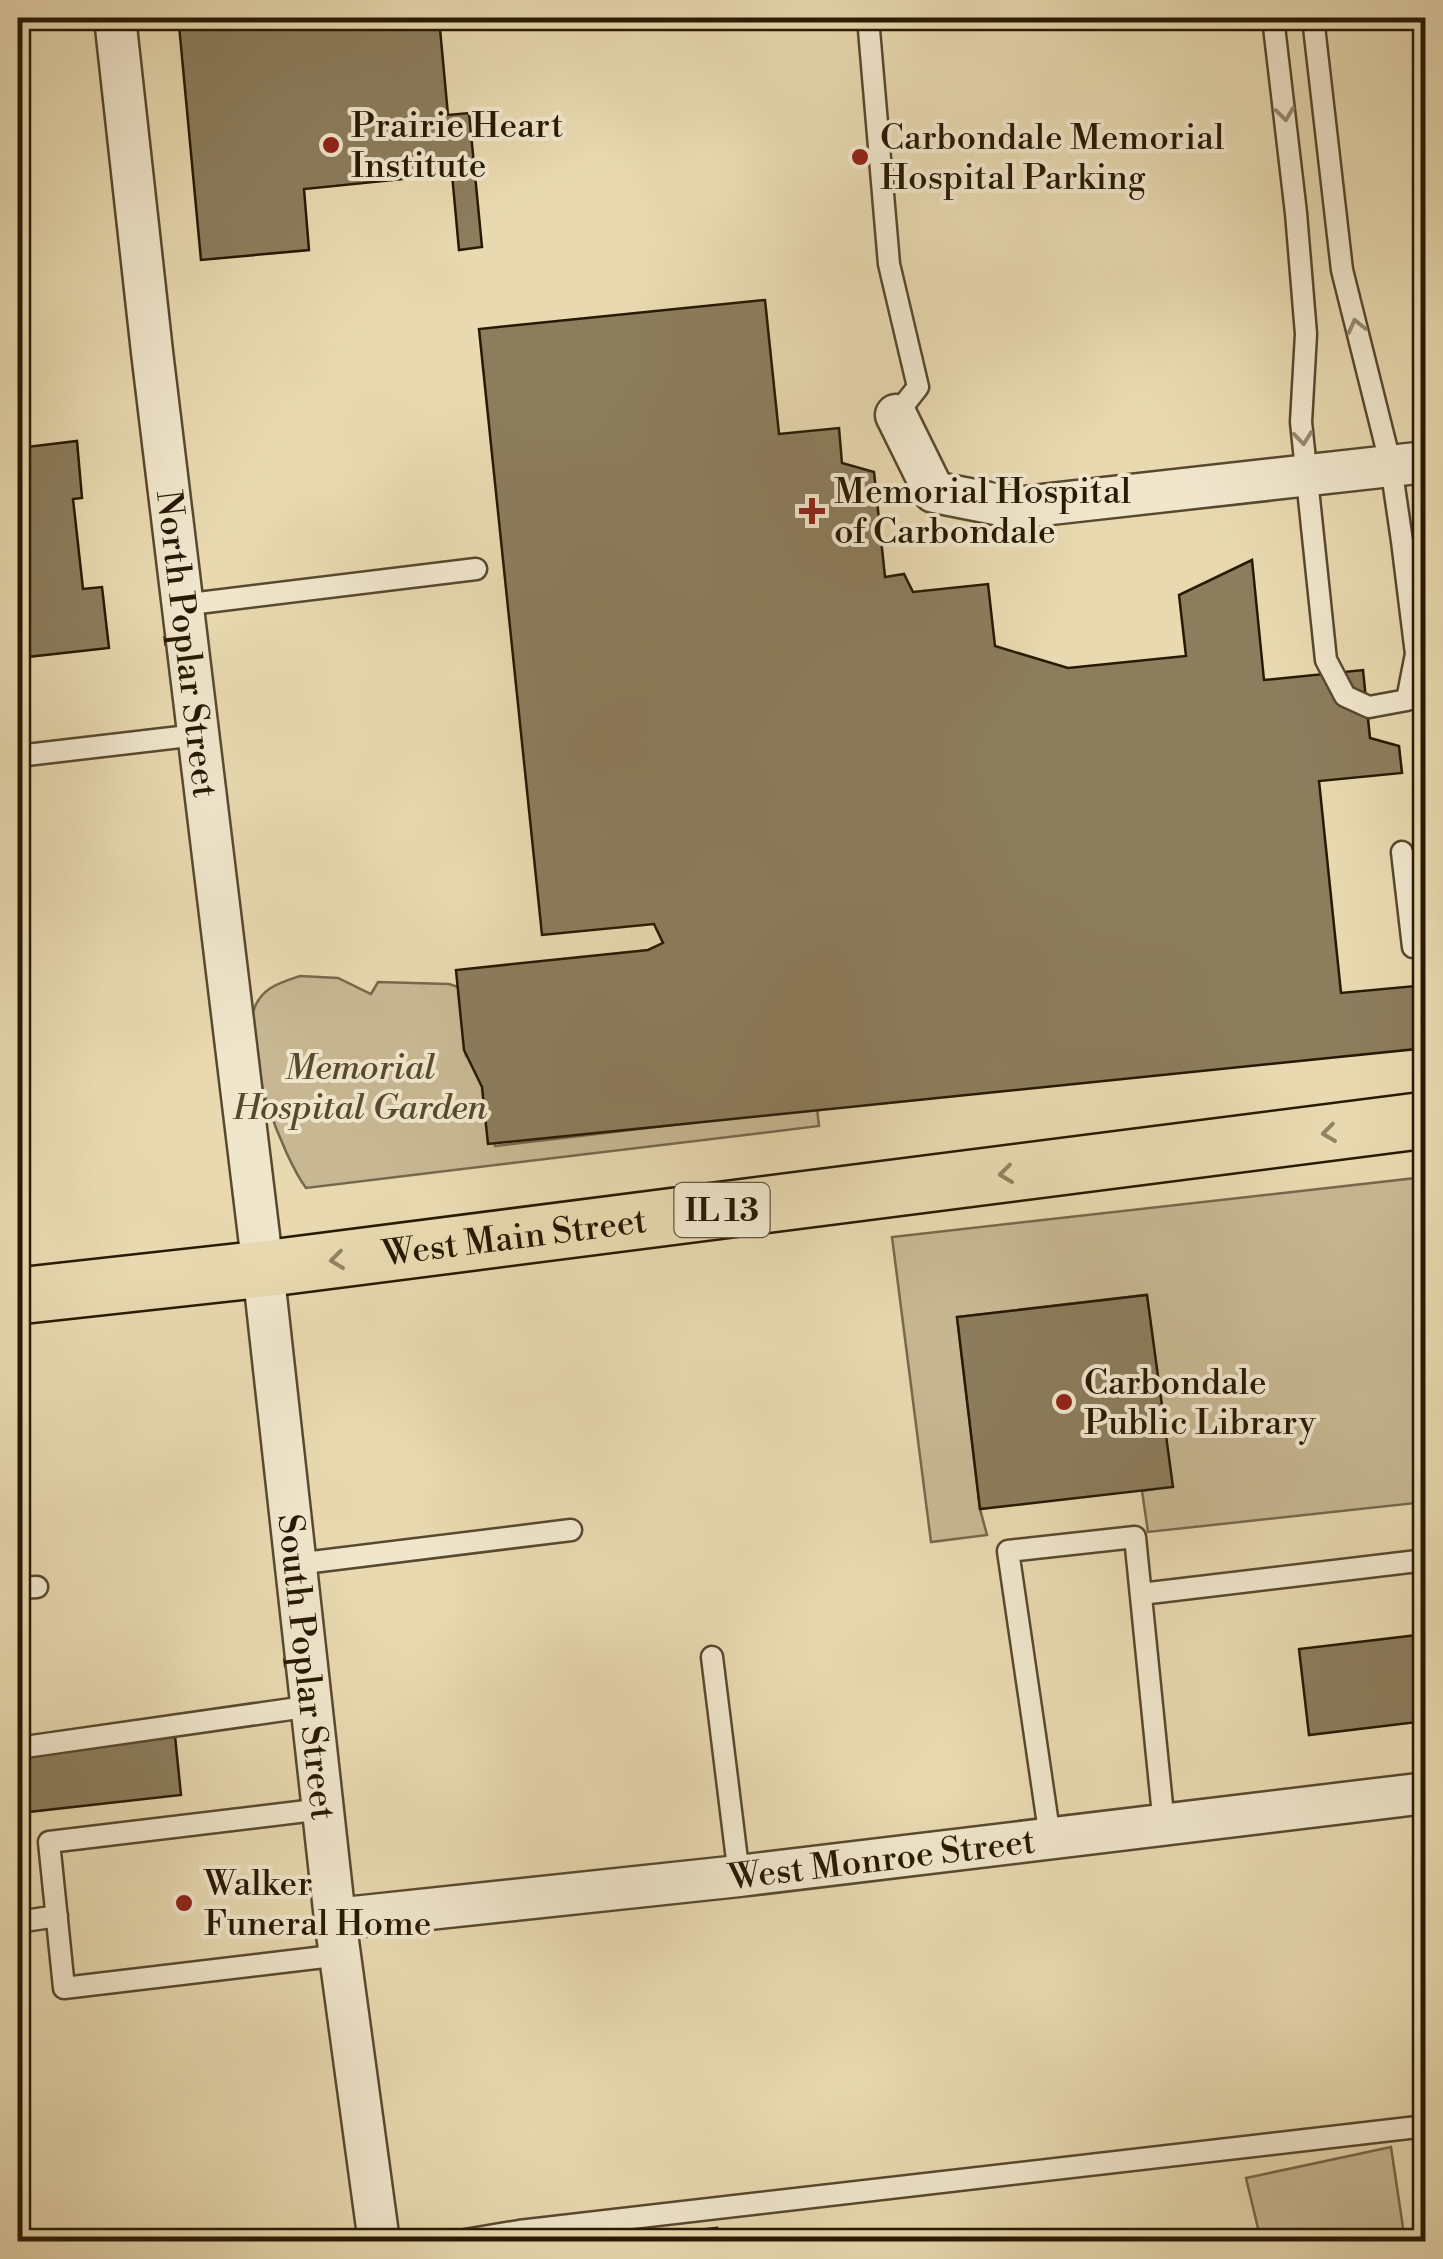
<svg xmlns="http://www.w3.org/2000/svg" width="1443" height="2259" font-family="'Libre Bodoni',serif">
  <rect width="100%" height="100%" fill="#e8d9b0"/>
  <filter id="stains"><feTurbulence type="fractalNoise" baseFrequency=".002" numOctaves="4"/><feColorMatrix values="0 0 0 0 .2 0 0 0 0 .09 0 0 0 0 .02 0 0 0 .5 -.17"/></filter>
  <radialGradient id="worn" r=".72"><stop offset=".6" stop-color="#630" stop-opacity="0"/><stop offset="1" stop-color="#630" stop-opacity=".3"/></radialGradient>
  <path fill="#c7b893" stroke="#78684b" stroke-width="2.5" d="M300 976 338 978 371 994 378 982 449 984 458 987 466 1056 485 1057 495 1146 817 1108 819 1126 306 1188C283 1157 242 1049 253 1012 260 988 279 983 300 976Z
    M1425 1177V1502L1148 1532 1142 1491 1172 1486 1146 1295 957 1317 980 1509 987 1535 931 1542 892 1237Z
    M1391 2147 1405 2241H1261L1246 2178Z"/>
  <path fill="#8c7d5d" stroke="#281903" stroke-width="2.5" d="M258 18H439L448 115 469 113 482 247 459 250 452 174 304 189 309 250 201 260 179 25Z
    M765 300 779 434 839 428 842 463 874 472 885 577 904 574 913 592 988 584 995 646 1068 668 1186 656 1179 595 1252 560 1264 680 1363 670 1370 738 1399 746 1402 773 1319 781 1341 993 1426 985V1048L488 1144 482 1087 464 1050 456 970 648 950 663 943 654 924 542 935 479 329Z
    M77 441 82 498 73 499 83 589 102 587 109 648 18 658V448Z
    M1147 1295 1173 1487 980 1509 957 1317Z
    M1426 1634V1721L1309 1735 1299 1649Z
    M175 1736 181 1795 28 1812 21 1753Z
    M717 2228 718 2242H670L669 2233Z"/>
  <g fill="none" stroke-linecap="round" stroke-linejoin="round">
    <defs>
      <path id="lane" d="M868 18 889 264 918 387 896 415
        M1273 18 1296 213 1306 334 1301 422 1326 660 1345 696 1369 707 1407 700 1416 654 1402 541 1391 466 1342 270 1313 18
        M182 605 476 569
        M18 756 197 735
        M1402 852 1413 947H1426
        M296 1564 571 1530
        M18 1588 37 1587
        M1141 1594 1426 1560
        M712 1657 739 1876
        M18 1748 312 1706
        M323 1809 49 1842 64 1988 341 1955
        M1050 1838 1008 1551 1135 1537 1164 1825
        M18 1922 57 1916
        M453 2242 519 2231 1426 2126"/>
      <g id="street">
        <path id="s1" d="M115 18 152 352 263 1269 335 1919 379 2242"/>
        <path d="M896 415 934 492 1015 508 1426 462"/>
        <path id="s2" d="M335 1919 739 1876 1426 1793"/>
      </g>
      <g id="highway">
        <path id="s3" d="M18 1296 263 1269 1426 1120"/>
      </g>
    </defs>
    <use href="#lane" stroke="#58492e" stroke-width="25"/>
    <use href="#street" stroke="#58492e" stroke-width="45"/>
    <use href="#highway" stroke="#281903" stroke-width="60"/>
    <use href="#lane" stroke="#f0e6cc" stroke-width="20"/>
    <use href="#street" stroke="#f0e6cc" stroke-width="40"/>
    <use href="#highway" stroke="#e8d9b0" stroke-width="55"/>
  </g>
  <defs><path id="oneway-chevron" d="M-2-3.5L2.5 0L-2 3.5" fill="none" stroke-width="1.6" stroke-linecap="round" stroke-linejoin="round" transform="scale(2.5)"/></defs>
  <g stroke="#968a72">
    <use href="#oneway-chevron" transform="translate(1285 114) rotate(83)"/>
    <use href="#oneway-chevron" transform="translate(1356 326) rotate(-104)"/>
    <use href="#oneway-chevron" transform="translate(1303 438) rotate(84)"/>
  </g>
  <g stroke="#928362">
    <use href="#oneway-chevron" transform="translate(1329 1133) rotate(173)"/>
    <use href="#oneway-chevron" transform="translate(1006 1174) rotate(173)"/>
    <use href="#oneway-chevron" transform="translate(337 1260) rotate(173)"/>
  </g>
  <g fill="#8f2418" stroke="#f0e6cc" stroke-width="4">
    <circle cx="331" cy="145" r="10"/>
    <circle cx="860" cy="157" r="10"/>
    <path d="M807 496h10v10h10v10h-10v10h-10v-10h-10v-10h10z"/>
    <circle cx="1064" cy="1402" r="10"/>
    <circle cx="184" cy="1903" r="10"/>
  </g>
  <g text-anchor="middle" stroke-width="8" stroke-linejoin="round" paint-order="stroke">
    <rect fill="#f0e6cc" stroke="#64563f" stroke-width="2.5" x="674.5" y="1183" width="95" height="54" rx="8"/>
    <g font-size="32" font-weight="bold" fill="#281903">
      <text x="722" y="1221">IL 13</text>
    </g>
    <g font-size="35" fill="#281903" stroke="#f0e6cc" text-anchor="start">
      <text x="351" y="137">Prairie Heart<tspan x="351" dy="40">Institute</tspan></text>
      <text x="880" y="149">Carbondale Memorial<tspan x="880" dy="40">Hospital Parking</tspan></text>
      <text x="834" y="503">Memorial Hospital<tspan x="834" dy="40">of Carbondale</tspan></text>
      <text x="1084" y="1394">Carbondale<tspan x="1084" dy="40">Public Library</tspan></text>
      <text x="204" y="1895">Walker<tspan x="204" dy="40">Funeral Home</tspan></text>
    </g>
    <g font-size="35" fill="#281903" stroke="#f0e6cc">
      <text dy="12" stroke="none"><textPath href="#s1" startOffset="630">North Poplar Street</textPath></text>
      <text dy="12" stroke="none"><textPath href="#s3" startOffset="500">West Main Street</textPath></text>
      <text dy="12" stroke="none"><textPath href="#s1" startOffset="1660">South Poplar Street</textPath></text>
      <text dy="12" stroke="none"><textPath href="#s2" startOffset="550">West Monroe Street</textPath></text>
    </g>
    <g font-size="35" font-style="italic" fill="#58492e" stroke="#f0e6cc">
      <text x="360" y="1079">Memorial<tspan x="360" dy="40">Hospital Garden</tspan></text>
    </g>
  </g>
  <rect width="1443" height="2259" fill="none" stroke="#e8d9b0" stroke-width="60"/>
  <rect x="20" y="20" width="1403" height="2219" fill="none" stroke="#281903" stroke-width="5"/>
  <rect x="30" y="30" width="1383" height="2199" fill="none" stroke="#281903" stroke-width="2.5"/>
  <rect width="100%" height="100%" filter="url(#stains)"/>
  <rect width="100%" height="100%" fill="url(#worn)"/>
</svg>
